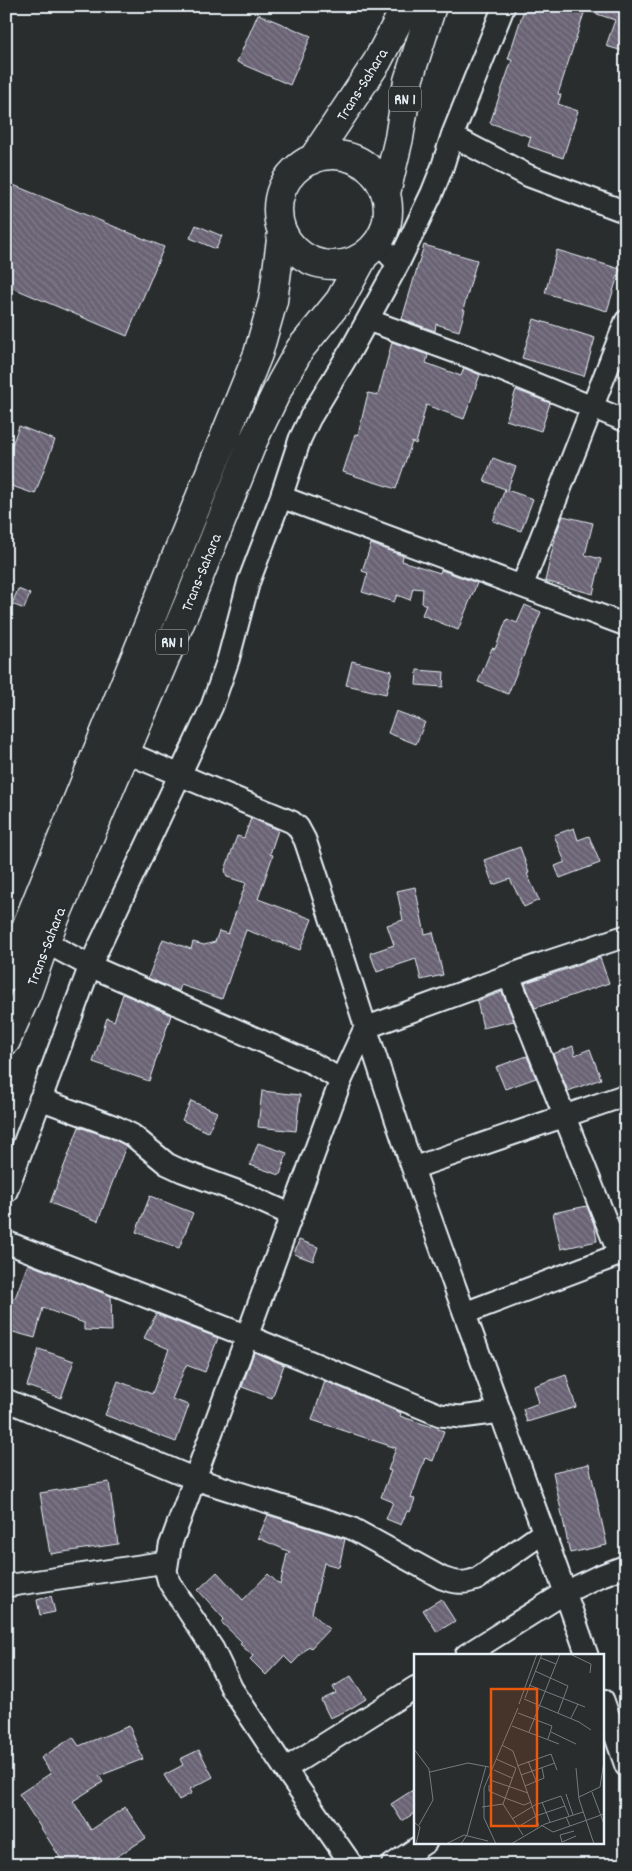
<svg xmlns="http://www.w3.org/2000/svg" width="632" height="1871" font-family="Dekko,sans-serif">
  <defs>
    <pattern id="building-back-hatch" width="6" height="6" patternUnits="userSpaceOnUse" patternTransform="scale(1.25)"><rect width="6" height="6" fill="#6b6475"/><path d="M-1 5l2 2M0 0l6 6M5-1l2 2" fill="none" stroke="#807b89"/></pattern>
  </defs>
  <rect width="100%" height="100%" fill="#2a2d2e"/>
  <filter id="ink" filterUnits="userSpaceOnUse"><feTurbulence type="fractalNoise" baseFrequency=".02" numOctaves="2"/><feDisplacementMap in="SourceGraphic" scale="10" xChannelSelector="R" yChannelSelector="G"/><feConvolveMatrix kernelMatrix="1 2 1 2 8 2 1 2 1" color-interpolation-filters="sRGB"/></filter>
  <g filter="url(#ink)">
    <path fill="url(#building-back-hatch)" stroke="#e8f1f8" d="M525 6H626V52L606 46 615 20 585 10 558 94 561 95 558 104 578 111 563 158 528 146 531 137 490 123 512 60 508 59Z
      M258 14 311 36 290 85 237 62Z
      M6 182 164 247 127 336 6 285Z
      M196 225 222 236 216 249 190 238Z
      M424 245 477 260 463 310H465L459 331 436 324 435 331 402 319Z
      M557 250 620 269 607 311 545 293Z
      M534 319 595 338 584 376 522 358Z
      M392 342 428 355 426 363 461 376 464 368 480 375 464 419 426 405 416 444 412 442 396 489 343 472 355 434 358 435 368 393 378 395Z
      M516 390 550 403 541 431 506 420Z
      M19 426 55 440 35 494 6 484V461Z
      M493 458 516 467 507 490 533 499 521 531 493 521 505 489 484 481Z
      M563 516 593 523 585 555 601 559 593 594 545 581 556 534Z
      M371 544 403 556 402 561 440 573 441 570 477 583 458 630 422 615 426 605 422 603 423 589 413 588 410 600 397 595 394 602 362 592 368 573 362 571Z
      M18 589 30 594 24 609 12 604Z
      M525 605 541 612 508 694 478 682 492 648 495 649 507 619 517 623Z
      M352 661 392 671 386 694 346 685Z
      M417 670 444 672 443 687 416 685Z
      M396 711 425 722 416 744 388 733Z
      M251 818 278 830 270 854 273 855 258 899 312 919 300 950 246 930 222 999 181 985 179 991 148 978 163 939 191 949 193 942 204 945 215 942 219 931 228 934 246 883 227 877 225 870 237 836 244 838Z
      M574 828 578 840 589 836 600 863 560 878 555 866 565 862 554 835Z
      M520 847 529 873 527 874 539 900 524 907 510 879 493 885 484 860Z
      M415 887 425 934 433 932 443 975 421 980 416 959 377 972 370 953 394 945 387 925 403 920 397 891Z
      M600 958 609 983 535 1008 525 983Z
      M502 992 514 1021 483 1028 477 1001Z
      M123 994 171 1015 149 1081 93 1062 107 1018 114 1021Z
      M573 1046 575 1055 590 1049 601 1079 568 1091 553 1054Z
      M527 1056 536 1078 505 1089 496 1067Z
      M262 1091 300 1095 296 1131 258 1127Z
      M191 1101 217 1112 208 1132 182 1120Z
      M79 1127 111 1138 126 1146 98 1221 50 1203Z
      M258 1143 287 1153 280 1175 250 1165Z
      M150 1196 193 1213 179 1248 136 1232Z
      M587 1206 594 1224 597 1241 561 1249 553 1213Z
      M299 1240 318 1247 313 1261 294 1254Z
      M28 1264 111 1296 112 1331 84 1330V1323L43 1308 35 1338 6 1330V1296L15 1298Z
      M156 1314 218 1338 205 1372 186 1365 172 1399 189 1405 176 1442 105 1415 118 1381 152 1394 169 1349 144 1338Z
      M39 1349 74 1361 61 1398 27 1386Z
      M254 1352 284 1365 272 1398 242 1387Z
      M566 1375 576 1407 527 1422 523 1409 539 1403 534 1386Z
      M325 1381 401 1413 400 1416 444 1431 433 1461 425 1458 411 1498 415 1499 410 1512 407 1511 401 1525 386 1519 393 1502 381 1497 391 1471 388 1470 396 1448 312 1420Z
      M589 1464 607 1545 570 1553 553 1472Z
      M109 1482 118 1544 50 1554 40 1493Z
      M268 1515 345 1539 339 1567 324 1563 312 1613 329 1629 311 1648 309 1646 292 1664 284 1656 266 1675 250 1659 253 1656 240 1644 242 1642 221 1622 224 1619 198 1590 217 1572 243 1600 268 1574 280 1585 287 1554 290 1552 258 1538Z
      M51 1596 55 1612 40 1615 37 1600Z
      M441 1599 455 1621 437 1632 423 1610Z
      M351 1676 366 1699 348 1710 330 1718 321 1700 336 1693 333 1687Z
      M129 1726 143 1759 99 1776 103 1782 73 1801 91 1830 125 1807 146 1838 104 1865H65L19 1794 51 1773 41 1758 73 1737 79 1746Z
      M199 1750 213 1777 190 1789 192 1793 179 1800 164 1775 183 1765 180 1759Z
      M416 1788V1812L402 1821 391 1804Z"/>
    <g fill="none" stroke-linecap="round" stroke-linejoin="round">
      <defs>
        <path id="minor" d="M452 136 529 176 626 212
          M378 243 398 264
          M368 320 472 358 626 421
          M281 497 626 625
          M522 586 626 321
          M125 752 292 822 298 827 305 840C342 950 375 1060 413 1169 470 1332 531 1493 587 1655
          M45 942 90 966 314 1064 341 1080 170 1546 166 1571 169 1582 213 1649 232 1689 285 1769 352 1865
          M509 976 619 1254
          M341 1080 365 1028 538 965 626 936
          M40 1099 116 1127 132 1135 167 1164 182 1171 245 1194 292 1215
          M413 1168 626 1095
          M6 1192 90 966 212 706 228 660 249 581 281 497 300 439 310 418 352 348 398 264 432 193 442 168 452 136 504 6
          M6 1242 247 1336 440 1415 461 1417 500 1412
          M465 1313 626 1252
          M6 1400 195 1479 351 1528 442 1578C456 1583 463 1584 477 1579L544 1532
          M6 1586 166 1562
          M466 1655 566 1592 597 1577 626 1566
          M603 1700 626 1766
          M285 1769 416 1687
          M392 1865 426 1842"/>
        <path id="trunk" d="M278 210a55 55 0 1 1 110 0a55 55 0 1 1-110 0Z
          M312 160 377 62 406 6
          M386 193 399 138 408 81 432 6
          M6 977 258 354 273 301 282 232
          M6 1041 27 993 45 942 191 597 253 441 281 383 300 349 340 300 364 256"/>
      </defs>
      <use href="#minor" stroke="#e8f1f8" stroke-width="25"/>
      <use href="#trunk" stroke="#e8f1f8" stroke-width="31"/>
      <use href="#minor" stroke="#2a2d2e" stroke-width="21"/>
      <use href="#trunk" stroke="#2a2d2e" stroke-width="28"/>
    </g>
  </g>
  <g text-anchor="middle" stroke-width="4" stroke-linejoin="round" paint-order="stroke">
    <g fill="#2a2d2e" stroke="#afb6bb" stroke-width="1">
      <rect x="389" y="86.5" width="32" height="25" rx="4"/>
      <rect x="156" y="629.5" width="32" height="25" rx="4"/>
    </g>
    <g font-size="15" font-weight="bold" fill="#e8f1f8">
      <text x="405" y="104">RN 1</text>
      <text x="172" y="647">RN 1</text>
    </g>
    <g font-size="16" fill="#e8f1f8" stroke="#2a2d2e">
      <text transform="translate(361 84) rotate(-58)" y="6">Trans-Sahara</text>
      <text transform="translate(200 572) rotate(-68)" y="6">Trans-Sahara</text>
      <text transform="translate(45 946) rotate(-69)" y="6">Trans-Sahara</text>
    </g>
  </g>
  <g transform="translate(414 1654)">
    <rect width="190" height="190" fill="#2a2d2e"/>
    <path fill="none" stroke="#767b7f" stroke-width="1" d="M156 0 177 10 176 19M127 4 142 10M121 17 154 32 144 59M115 31 171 53M111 44 128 0M110 45 165 68 177 76M105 50 123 0M104 59 138 72 134 85M157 64 164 50M98 72 145 90M115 78 146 0M137 78 162 90M88 91 99 97 125 172M0 95 15 115 19 146 5 171M82 105 102 114 89 150 109 181M114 107 122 127M103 112 137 100 143 116M162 114 165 145 180 190M80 116 98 124M16 118 54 109 75 113M107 121 141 109M76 126 114 139M75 131V137L91 144 110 151 117 148M111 132 130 124 128 114M178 138 190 170M152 140 159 161M165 143 186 133 190 107M128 148 136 168M68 153 89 150M152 163 156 172 190 160M98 165 121 151 147 142 155 162M0 168 6 173 2 190M127 171 139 178 156 172M104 173 122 162 151 152M160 177 146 181 148 188 162 182M32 190 50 181 74 187M47 190 53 181 72 112M82 190 70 164V134L104 54M97 190 131 170 169 158"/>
    <path fill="#e8590c" fill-opacity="0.15" stroke="#e8590c" stroke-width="2.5" d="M77 35H123V172H77Z"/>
    <rect width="190" height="190" fill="none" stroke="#e8f1f8" stroke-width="2.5"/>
  </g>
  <rect width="632" height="1871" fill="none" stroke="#2a2d2e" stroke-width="25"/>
  <rect x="12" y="12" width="607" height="1846" fill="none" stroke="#e8f1f8" stroke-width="2" filter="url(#ink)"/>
</svg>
